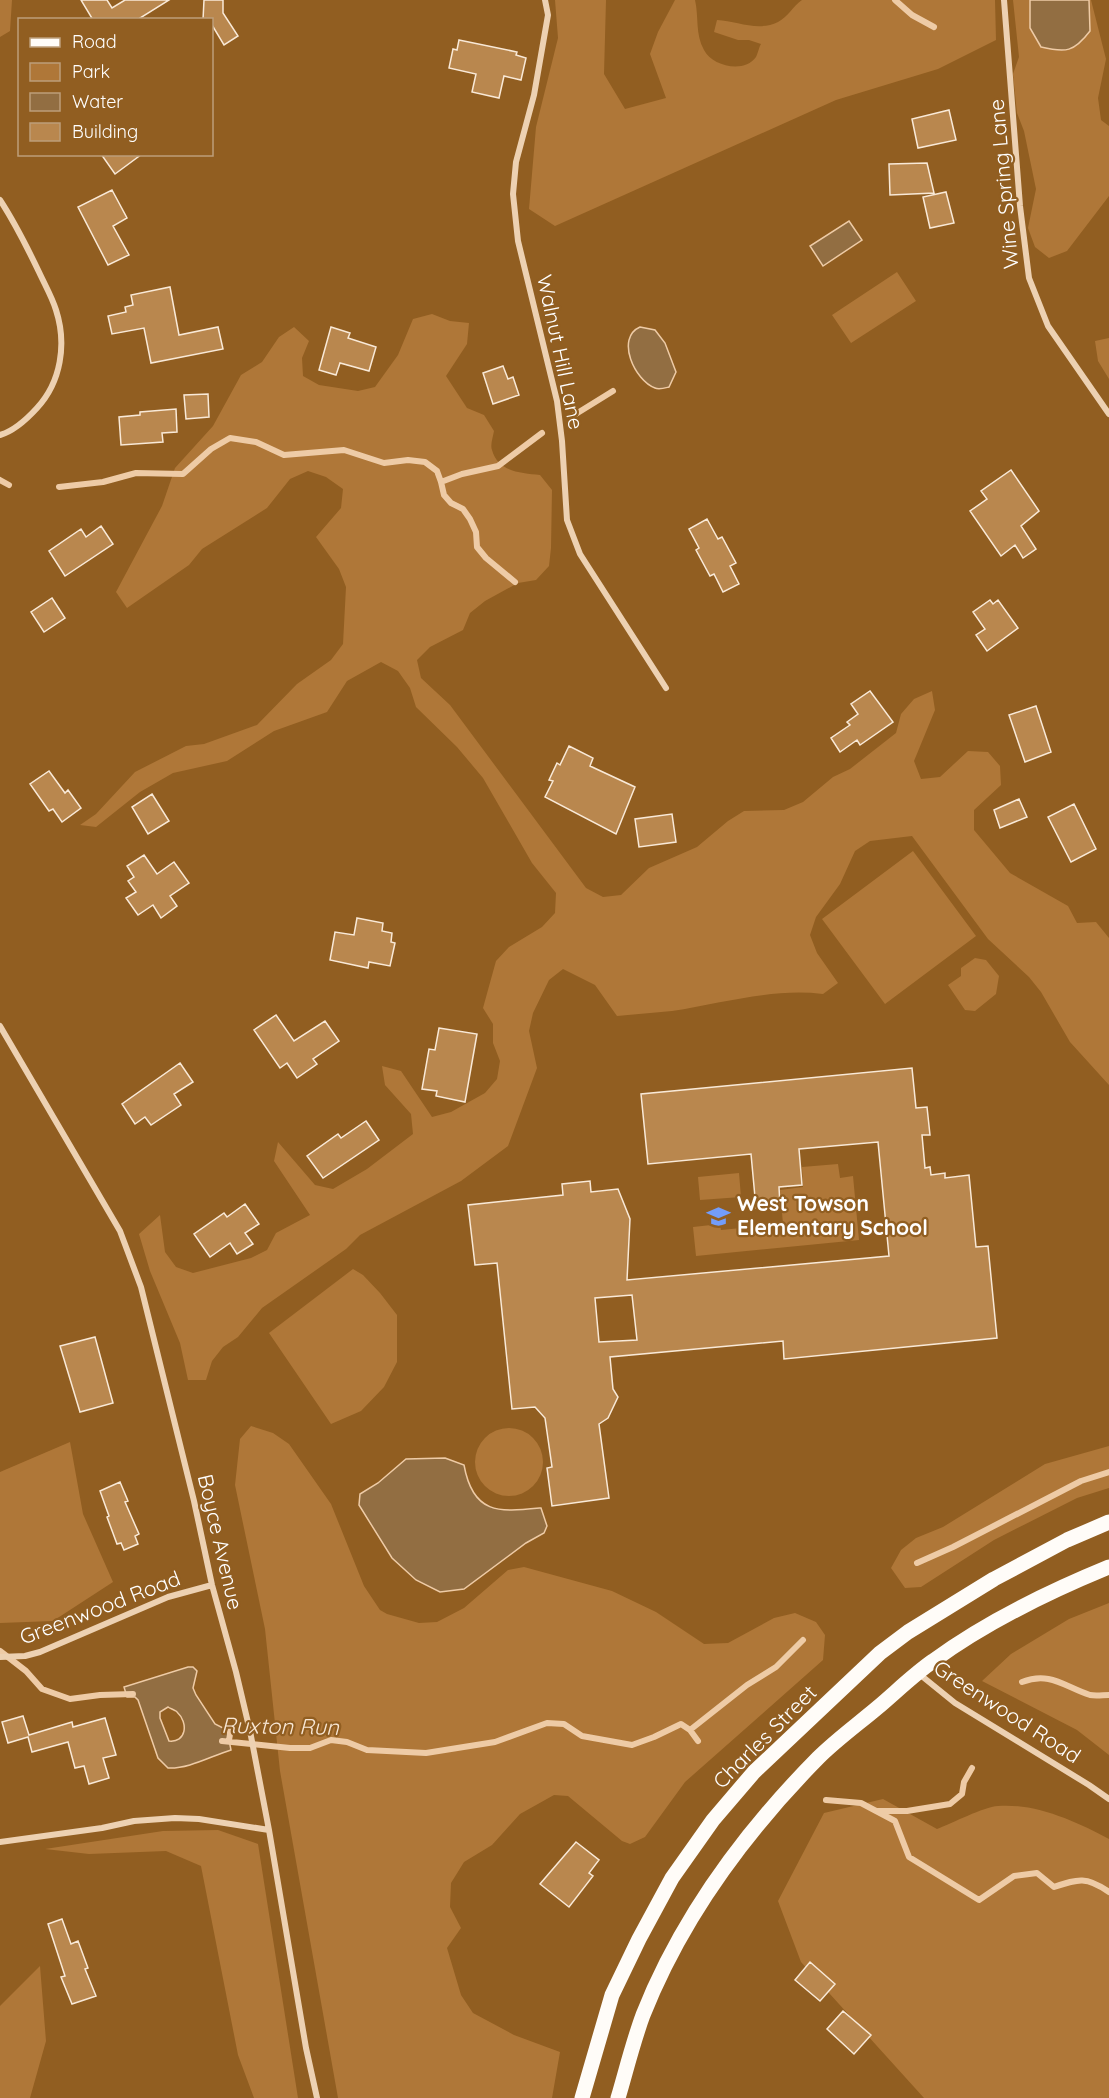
<svg xmlns="http://www.w3.org/2000/svg" width="1109" height="2098" font-family="Quicksand,sans-serif">
  <rect width="100%" height="100%" fill="#915e21"/>
  <path fill="#af7738" d="M0 0H12L10 31 0 37Z
    M555 0H606L604 74 625 109 666 98 650 54 658 32 675 0H695C699 17 695 34 704 50 712 66 744 74 756 57 758 53 759 47 761 44L749 40H738L714 32 717 20C737 21 758 32 778 22 788 17 793 6 802 0H995L996 40 938 69 836 100 555 226 529 209 536 127 558 38Z
    M1013 0H1091L1106 59 1098 98 1101 120 1109 126V196L1067 251 1049 258 1035 247 1028 228 1036 189 1024 131 1017 113 1013 74 1019 57Z
    M897 272 916 301 851 343 832 315Z
    M432 314 450 321 469 323 467 344 446 376 467 408 484 415 494 431C493 437 490 445 492 450 498 472 521 473 540 475L552 490 551 548 549 566 536 580 518 583 485 601 470 613 463 630 430 647 417 660 421 678 450 705 586 888 603 897 621 895 649 868 697 847 728 821 744 811 784 810 803 802 833 777 850 769 896 733 901 714 914 699 932 691 935 710 914 761 921 779 940 777 968 751 988 752 1000 766 1001 785 974 810V830L1010 873 1068 906 1077 923 1096 922 1109 938V1085L1070 1042 1041 992 1029 977 988 939 912 836 870 841 855 851 840 884 816 917 810 935 817 953 838 983 823 994C772 988 723 1003 672 1011 654 1013 635 1014 617 1016L595 985 563 969 549 980 533 1013 529 1031 537 1068 508 1146 461 1181 360 1235 346 1249 262 1308 238 1337 223 1347 212 1361 206 1380H188L180 1343 150 1271 139 1234 160 1215 165 1252 176 1267 193 1273 251 1258 267 1250 276 1233 310 1215 274 1161 278 1142 315 1185 333 1189 367 1169 413 1134 411 1114 385 1085 382 1066 401 1071 432 1117 451 1112 485 1093 497 1079 500 1061 493 1043V1024L483 1008 496 961 509 947 542 927 555 913 556 893 532 863 483 778 457 747 416 707 410 688 398 671 381 662 347 681 327 712 274 731 227 761 173 773 140 792 96 827 80 825 96 814 135 772 186 746 204 744 257 725 297 684 331 660 343 644 346 587 339 569 316 537 341 508 343 489 326 477 308 471 290 479 267 508 202 549 189 565 127 608 116 592 162 506 175 468 213 426 241 375 262 362 279 337 294 327 309 341 302 358 303 376 319 385 358 391 375 387 398 355 413 319Z
    M1109 338V379L1098 361 1095 341Z
    M913 851 976 936 885 1004 822 919Z
    M975 958 986 960 999 976 996 994 975 1011 965 1010 948 985 961 976V968Z
    M838 1164 840 1178 853 1176 859 1240 696 1256 693 1227 720 1224 721 1230 783 1224 780 1190 803 1187 802 1167Z
    M739 1173 741 1197 700 1200 698 1177Z
    M353 1269 363 1275 380 1293 397 1315V1362L384 1387 361 1411 331 1424 269 1333Z
    M251 1426 273 1433 289 1444 331 1504 364 1586 380 1610 387 1614 419 1623 437 1622 464 1608 508 1570 524 1567 612 1591 656 1612 704 1644 728 1643 774 1618 795 1613 816 1622 825 1635 823 1660 685 1782 645 1837 630 1844 622 1841 568 1796 554 1795 520 1814 492 1845 464 1862 451 1883 450 1907 461 1928 447 1948 461 1995 473 2013 514 2035 560 2052 552 2098H338L280 1771 265 1629 235 1485 240 1439Z
    M475 1462a34 34 0 1 1 68 0a34 34 0 1 1-68 0Z
    M70 1442 83 1514 113 1582 53 1621 0 1623V1472Z
    M1109 1446V1488L1077 1498 994 1540 921 1587 905 1588 891 1568 901 1550 916 1538 943 1527 1045 1464Z
    M1109 1603V1755L1077 1730 982 1681 1011 1654 1069 1619Z
    M883 1799 937 1829C953 1823 983 1807 998 1806 1036 1803 1077 1822 1109 1839V2098H924L801 1962 778 1901 824 1813Z
    M218 1830 258 1844 298 2098H254L238 2055 201 1866 166 1851 89 1854 45 1849 163 1831Z
    M40 1966 46 2041 30 2098H0V2006Z"/>
  <path fill="#926e42" stroke="#eecba6" stroke-width="1.5" fill-rule="evenodd" d="M1030 0H1089L1090 31C1074 52 1066 53 1041 47L1030 28Z
    M849 221 862 240 823 266 810 246Z
    M640 327 655 330 665 343 676 372 669 387C665 388 659 390 655 388 635 381 615 338 640 327Z
    M445 1458 464 1465C473 1515 499 1512 541 1508L547 1526 544 1533 526 1543 464 1589 440 1592 416 1580 392 1558 359 1505 360 1494 378 1483 406 1459Z
    M188 1667H193L197 1671 193 1688 196 1695 215 1724 227 1730 231 1750C211 1756 189 1769 168 1768L158 1758 138 1700 135 1697H127L124 1687ZM168 1707C169 1708 177 1711 177 1712 189 1723 186 1743 169 1741L160 1718V1712Z"/>
  <g fill="none" stroke-linecap="round" stroke-linejoin="round">
    <path stroke="#eecba6" stroke-width="6" d="M895 0 912 15 934 27
      M571 417 613 391
      M0 480 9 485
      M441 482 462 474 498 466 542 433
      M59 487 103 482 136 473 183 474 211 449 230 438 256 442 284 455 344 450 384 463 408 460 425 462 437 471 441 482 444 495 451 503 463 509 470 519 476 532 477 547 486 558 515 582
      M917 1563 953 1547 1081 1481 1109 1472
      M0 1651 26 1671 42 1689 70 1699 100 1695 133 1694
      M1022 1682C1050 1671 1065 1687 1090 1695 1096 1696 1103 1695 1109 1695
      M690 1730 747 1685 776 1667 803 1640
      M229 1740 231 1729
      M222 1741 290 1748H310L331 1740 347 1742 367 1750 426 1753 495 1742 547 1723 564 1724 582 1736 632 1745 654 1737 681 1724 690 1730 698 1741
      M826 1800 861 1803 895 1821 909 1857 979 1900 1014 1876 1037 1873 1054 1887C1078 1879 1086 1876 1109 1892
      M877 1811H907L950 1804 962 1794 964 1782 972 1768"/>
  </g>
  <path fill="#b9874e" stroke="#f9e9d7" stroke-width="1.5" fill-rule="evenodd" d="M81 0H107L112 8 125 0H169L137 20H93Z
    M204 0H223V13L238 36 224 45 212 25V20H203Z
    M459 40 517 52 516 55 526 58 521 80 504 76 499 98 472 92 476 74 449 68 453 49 457 50Z
    M949 110 956 140 918 148 912 119Z
    M101 154H142L115 174Z
    M927 163 934 193 890 195 889 164Z
    M112 190 127 218 113 226 129 255 108 265 78 207Z
    M946 192 954 223 930 228 923 197Z
    M170 287 179 335 218 327 223 349 151 363 144 328 112 334 108 316 126 312 125 307 133 305 131 295Z
    M331 327 350 333 348 338 376 347 369 371 340 363 336 375 319 370Z
    M503 366 508 379 513 377 519 395 493 404 483 373Z
    M208 394 209 417 186 419 184 395Z
    M176 409 177 432 162 433 163 442 121 445 119 417 140 415V412Z
    M1011 470 1039 511 1021 526 1036 549 1023 558 1015 545 1001 556 970 511 987 499 981 491Z
    M707 519 718 539 722 537 736 563 730 566 739 584 723 592 714 574 710 576 696 550 699 548 689 529Z
    M101 526 113 544 65 576 49 551 81 529 86 537Z
    M52 598 65 618 44 632 31 612Z
    M990 600 993 604 998 600 1018 628 987 651 976 635 985 629 973 612Z
    M870 691 893 722 860 745 857 740 840 752 831 738 850 725 847 722 858 714 851 704Z
    M1036 706 1051 752 1025 762 1009 715Z
    M569 746 593 758 590 766 635 787 616 834 545 797 553 781 549 780 557 763 560 765Z
    M49 771 65 793 68 790 81 808 62 822 53 809 49 811 30 784Z
    M152 794 169 821 148 834 132 807Z
    M1019 799 1027 817 1000 828 994 810Z
    M1074 804 1096 849 1071 862 1048 817Z
    M672 814 676 842 639 847 635 819Z
    M144 855 157 874 174 862 189 883 170 896 177 906 161 918 153 905 138 915 126 898 136 892 128 881 134 877 127 866Z
    M357 918 383 923 382 931 392 933 391 942 395 943 390 966 369 962 368 968 330 960 335 932 354 935Z
    M276 1015 294 1041 325 1021 339 1041 313 1059 317 1064 297 1078 287 1063 280 1068 254 1030Z
    M439 1028 477 1034 465 1102 436 1096 437 1091 422 1089 429 1049 435 1050Z
    M180 1063 193 1082 174 1094 181 1105 151 1125 145 1117 135 1124 122 1104Z
    M912 1068 916 1108 927 1107 930 1135H922L925 1168 930 1167 931 1175 945 1173V1178L969 1175 976 1247 988 1246 997 1338 784 1359 783 1341 610 1357 613 1389 618 1397 608 1418 599 1424 609 1498 552 1506 547 1468 552 1467 545 1418 535 1407 512 1409 497 1263 475 1265 468 1205 563 1195 562 1184 590 1181 591 1192 618 1189 630 1219 627 1280 889 1256 878 1142 799 1149 802 1185 779 1187 780 1205 756 1208 751 1154 648 1164 641 1094ZM632 1295 637 1340 599 1342 595 1298Z
    M366 1121 379 1140 323 1178 307 1156 338 1134 341 1138Z
    M245 1204 259 1224 245 1233 253 1244 237 1254 230 1243 210 1257 194 1234 224 1213 227 1217Z
    M95 1337 113 1403 80 1412 60 1346Z
    M120 1482 128 1501 125 1502 139 1534 135 1536 138 1544 124 1550 121 1543 117 1544 107 1517 109 1516 100 1491Z
    M23 1716 29 1735 72 1722 73 1727 105 1718 116 1755 103 1758 109 1778 89 1784 84 1766 75 1768 68 1742 32 1752 28 1737 8 1743 2 1722Z
    M576 1842 599 1860 589 1873 593 1876 569 1907 540 1884Z
    M62 1919 71 1944 78 1941 88 1968 85 1969 96 1996 72 2004 61 1977 65 1976 48 1924Z
    M810 1962 835 1984 820 2001 795 1980Z
    M843 2011 871 2035 854 2054 827 2029Z"/>
  <g fill="none" stroke-linecap="round" stroke-linejoin="round">
    <path stroke="#edd1b2" stroke-width="6" d="M545 0 548 15 534 95 516 162 513 194 518 241 557 401 562 441 567 520 580 554 666 688
      M1004 0 1020 206 1029 278 1048 326 1109 414
      M0 200C15 223 27 247 39 272 45 285 52 297 56 310 67 344 61 382 37 408 27 419 14 431 0 435
      M0 1026 120 1231 141 1287 194 1501 212 1585 236 1672 250 1731 269 1830 306 2048 317 2098
      M0 1657 25 1656 40 1652 168 1597 212 1585
      M918 1673 955 1703 1089 1785 1109 1799
      M0 1842 102 1828 134 1821 175 1818 199 1819 269 1830"/>
    <path stroke="#fffcf8" stroke-width="15" d="M582 2098 612 1995 639 1939 672 1878 713 1820 754 1772 880 1653 908 1632 994 1579 1067 1540 1109 1522
      M618 2098C626 2071 633 2042 643 2015 681 1919 746 1831 818 1758 836 1740 858 1724 877 1708 896 1692 913 1675 933 1661 986 1622 1048 1592 1109 1567"/>
  </g>
  <defs>
    <symbol id="school-bare" viewBox="-9 -9 18 18"><path d="M0-5L7-2L0 1L-7-2ZM-4 1L0 2.5L4 1V4Q0 6-4 4Z" fill="#739dfa" stroke="#915e21" stroke-width="2.5" paint-order="stroke"/></symbol>
  </defs>
  <g fill-rule="evenodd">
    <use href="#school-bare" x="702" y="1200" width="33" height="33"/>
  </g>
  <g text-anchor="middle" stroke-width="4.5" stroke-linejoin="round" paint-order="stroke">
    <g font-size="21" fill="#fff" stroke="#915e21">
      <text transform="translate(1004 184) rotate(-95)" y="7">Wine Spring Lane</text>
      <text transform="translate(560 352) rotate(78)" y="7">Walnut Hill Lane</text>
      <text transform="translate(220 1542) rotate(77)" y="7">Boyce Avenue</text>
      <text transform="translate(100 1608) rotate(-21)" y="7">Greenwood Road</text>
      <text transform="translate(1007 1712) rotate(33)" y="7">Greenwood Road</text>
      <text transform="translate(765 1737) rotate(-45)" y="7">Charles Street</text>
    </g>
    <g font-size="21" font-weight="bold" fill="#fff" stroke="#915e21" text-anchor="start">
      <text x="737" y="1211">West Towson<tspan x="737" dy="24">Elementary School</tspan></text>
    </g>
    <g font-size="22" font-style="italic" fill="#f8e7d5" stroke="#915e21">
      <text transform="translate(280 1726) rotate(1)" y="8">Ruxton Run</text>
    </g>
  </g>
  <rect x="18" y="18" width="195" height="138" fill="#915e21" stroke="#bd9e7a" stroke-width="1.5"/>
  <rect x="30" y="38" width="30" height="9" fill="#fffcf8" stroke="#bd9e7a" stroke-width="1.5"/>
  <text x="72" y="48" font-size="18" fill="#ffffff">Road</text>
  <rect x="30" y="63" width="30" height="18" fill="#af7738" stroke="#bd9e7a" stroke-width="1.5"/>
  <text x="72" y="78" font-size="18" fill="#ffffff">Park</text>
  <rect x="30" y="93" width="30" height="18" fill="#926e42" stroke="#bd9e7a" stroke-width="1.5"/>
  <text x="72" y="108" font-size="18" fill="#ffffff">Water</text>
  <rect x="30" y="123" width="30" height="18" fill="#b9874e" stroke="#bd9e7a" stroke-width="1.5"/>
  <text x="72" y="138" font-size="18" fill="#ffffff">Building</text>
</svg>
